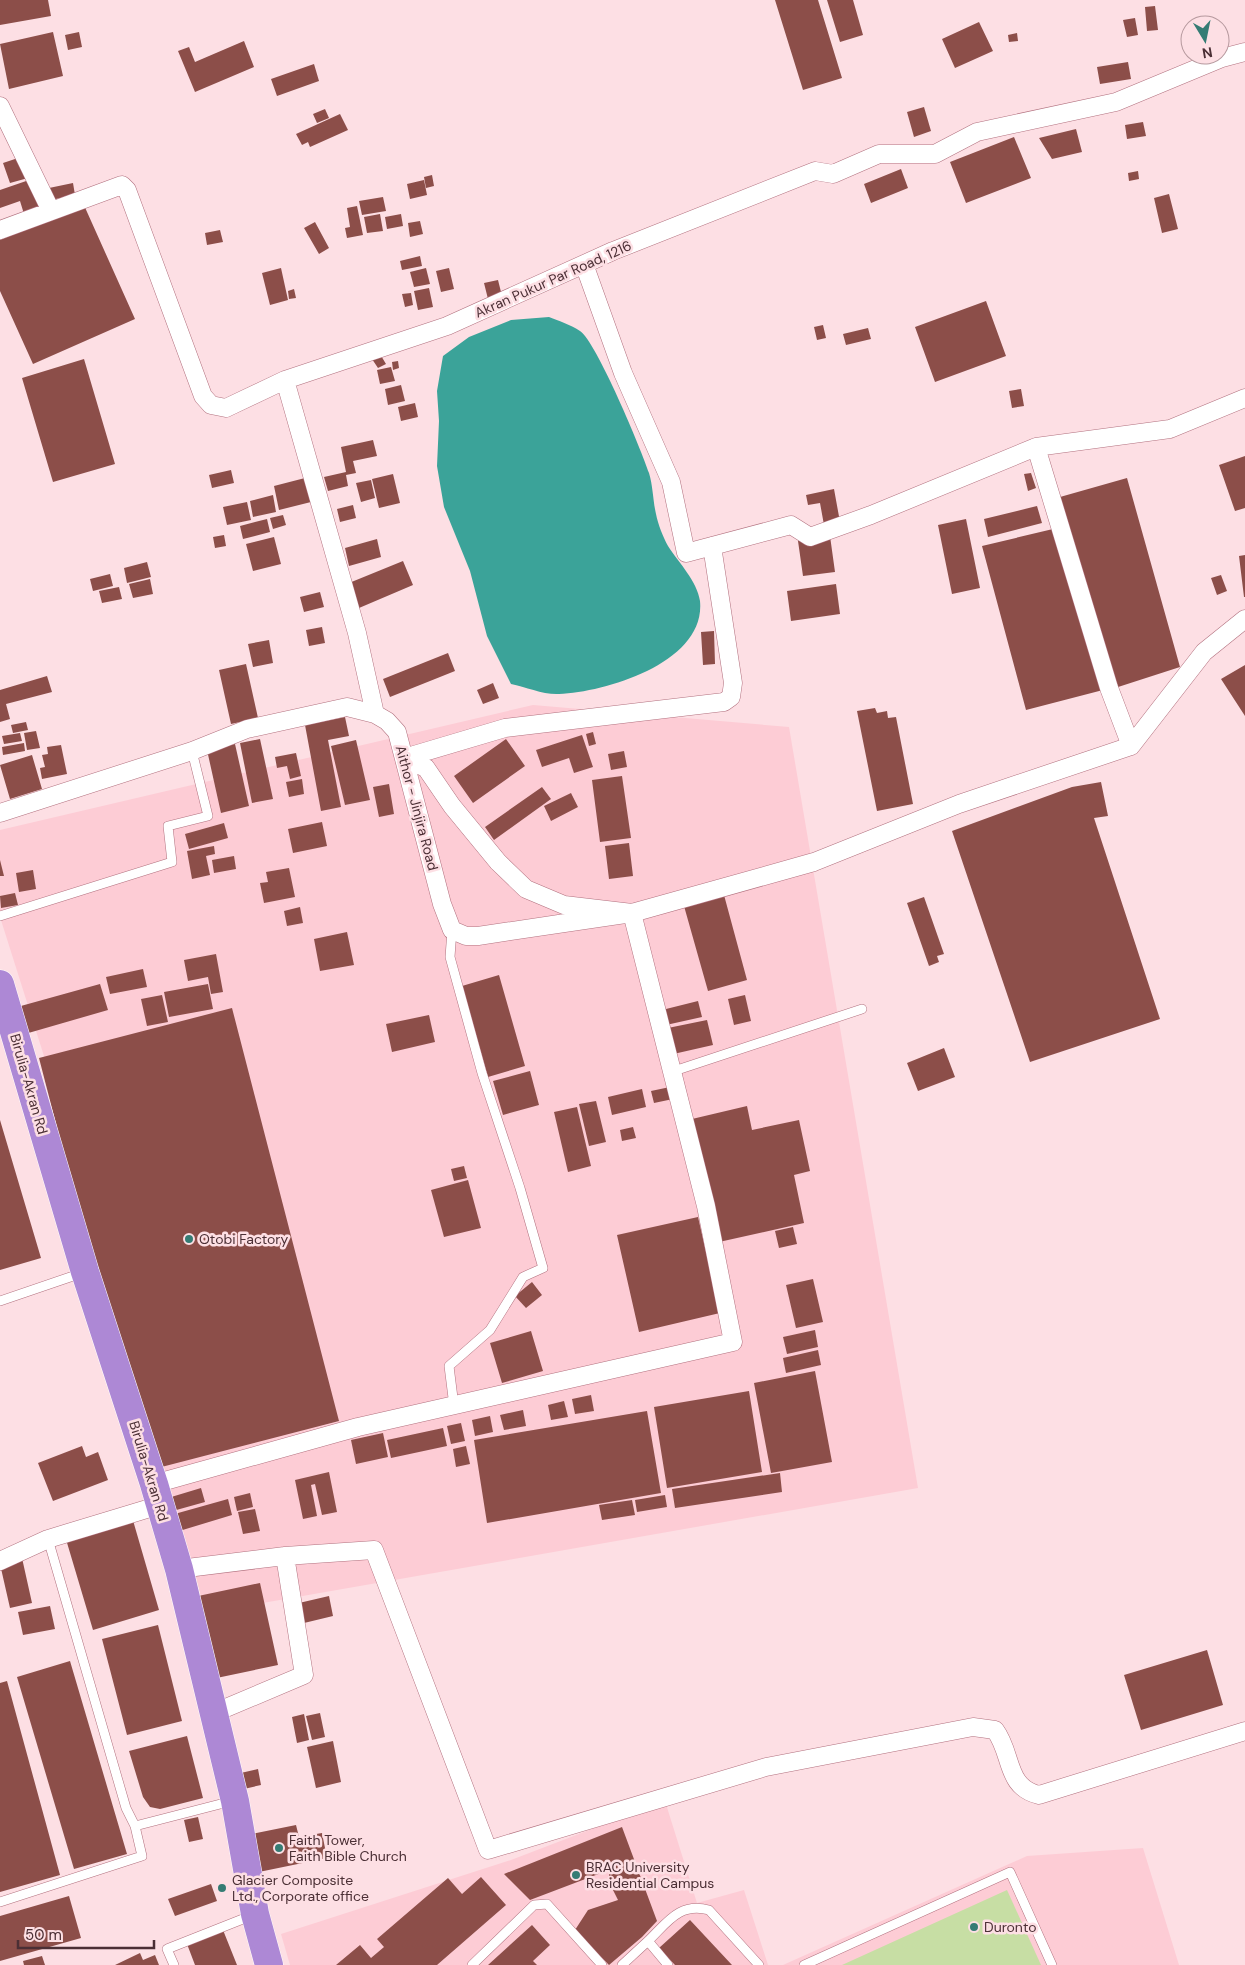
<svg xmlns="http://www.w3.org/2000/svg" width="1245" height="1965" font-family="'DM Sans',sans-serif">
  <rect width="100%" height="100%" fill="#fddfe4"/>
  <path fill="#fdccd5" d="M533 705 789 727 918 1488 206 1613 166 1481 131 1331 0 917V830Z
    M665 1801 697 1903 744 1890 768 1965H290L281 1934 511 1860Z
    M1143 1848 1179 1965H783L1027 1856Z"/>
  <path fill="#c7dea4" d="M1007 1890 1041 1965H842Z"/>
  <path fill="#3ba399" d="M549 317C559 321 571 325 580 331 596 341 642 451 649 473 653 486 653 501 656 514 658 524 663 537 668 546 679 563 697 581 700 601 706 662 607 692 559 694 544 695 526 687 511 684L487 636 470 571 444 507 437 466 439 421 437 391 443 356 469 337 511 320Z"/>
  <path fill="#8c4e49" d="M0 0H48L51 16 0 25Z
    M775 0H818L842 78 803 90Z
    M827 0H853L863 35 840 42Z
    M1155 6 1158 30 1147 31 1145 7Z
    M1135 18 1138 35 1127 37 1123 20Z
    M979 22 993 51 955 68 942 39Z
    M53 32 63 76 9 89 0 44Z
    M79 32 82 47 68 50 65 35Z
    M1017 33 1018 41 1009 42 1008 35Z
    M244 41 254 67 195 92 178 51 189 47 195 62Z
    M1128 62 1131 79 1100 84 1097 67Z
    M314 64 319 81 277 96 271 79Z
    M924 107 931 131 914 137 907 112Z
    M325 109 329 118 317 123 313 114Z
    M340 114 348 130 310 147 308 142 302 145 296 134Z
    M1143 122 1146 136 1127 139 1125 125Z
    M1076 129 1082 152 1052 159 1039 138Z
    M1014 137 1031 178 966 203 950 162Z
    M21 157 28 178 10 183 3 163Z
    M901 169 908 188 871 203 864 184Z
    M1138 171 1139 179 1129 181 1128 173Z
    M432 175 434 186 426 188 424 177Z
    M32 179 41 209 24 214 20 201 0 208V190Z
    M424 180 427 195 410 199 407 184Z
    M73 183 75 195 51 200 49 188Z
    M1169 194 1178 229 1162 233 1154 198Z
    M383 197 386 211 362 215 359 201Z
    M83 203 135 319 33 364 0 291V240Z
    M357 206 363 235 347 238 345 228 350 227 347 208Z
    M380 214 383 231 367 233 364 217Z
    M401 214 403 226 387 229 385 217Z
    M420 221 423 234 410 237 408 223Z
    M315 222 329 248 319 254 304 228Z
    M220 230 223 242 207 245 205 233Z
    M420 256 422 266 402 270 400 261Z
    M281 268 288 300 270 305 262 273Z
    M426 268 430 284 414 287 410 272Z
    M449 268 454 289 441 292 436 271Z
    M498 280 502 296 488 299 484 283Z
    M429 288 433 307 418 310 414 291Z
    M294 289 296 298 289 299 288 291Z
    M411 293 413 305 405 307 402 294Z
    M986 301 1006 356 935 382 915 327Z
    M823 325 826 338 817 340 814 327Z
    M868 328 871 339 846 345 843 334Z
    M380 354 386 364 378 368 372 359Z
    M84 359 115 464 53 482 22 378Z
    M398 361 399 368 393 370 392 362Z
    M391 367 395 381 380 384 377 370Z
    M401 385 405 401 388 405 385 389Z
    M1021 389 1024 406 1012 408 1009 391Z
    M415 403 418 417 401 421 398 407Z
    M373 440 377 456 353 461 356 473 346 475 348 486 328 491 324 477 346 472 341 447Z
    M1245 456V508L1235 511 1219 465Z
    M231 470 234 483 212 488 209 475Z
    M1031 473 1036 488 1028 491 1024 474Z
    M393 474 400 503 379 508 372 479Z
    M305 478 311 502 279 510 274 486Z
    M1127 478 1180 667 1115 688 1060 497Z
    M371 480 375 498 361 502 356 483Z
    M834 489 840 522 824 525 820 503 808 505 806 495Z
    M273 495 276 512 253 517 250 501Z
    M247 502 251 520 227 525 223 507Z
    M353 505 356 518 340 522 337 509Z
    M1037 506 1042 523 988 537 984 519Z
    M283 515 286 525 273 529 270 518Z
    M267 519 270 532 243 539 240 526Z
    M966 519 980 588 952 594 938 525Z
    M1053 529 1103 690 1026 710 982 546Z
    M224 535 226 546 215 548 213 537Z
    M830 536 835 572 803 576 798 541Z
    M274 537 281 564 253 571 246 544Z
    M377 539 381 557 349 566 345 548Z
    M1245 555V597H1244L1239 556Z
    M403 561 413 585 359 608 349 583Z
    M147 562 151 577 127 583 124 568Z
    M110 574 113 586 93 591 90 579Z
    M1221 575 1227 591 1217 595 1211 578Z
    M150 579 153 594 133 598 129 584Z
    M836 584 840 614 791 621 787 591Z
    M119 587 122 599 102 603 99 591Z
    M320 592 324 607 304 612 300 597Z
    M322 627 325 643 309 646 306 630Z
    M714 631 715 664 703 665 701 632Z
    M269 640 273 663 253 667 248 644Z
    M448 653 455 671 390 697 383 679Z
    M246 664 258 718 231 724 219 670Z
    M1245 665V716L1221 679Z
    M47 676 52 692 6 704 10 719 0 722V690Z
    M493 683 499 698 483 704 477 690Z
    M875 708 877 713 887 711 888 718 896 717 913 804 877 811 857 711Z
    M345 717 349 736 328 740 341 807 321 811 305 725Z
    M26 722 28 730 13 733 11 725Z
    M36 731 40 748 27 750 24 733Z
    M593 732 596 744 589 746 586 734Z
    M20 733 22 741 4 744 2 736Z
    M582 735 593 767 574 773 569 758 542 767 536 750Z
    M260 739 273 799 252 803 240 743Z
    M506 739 525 766 473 803 454 776Z
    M356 740 370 800 345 805 331 746Z
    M24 743 25 751 3 755 2 747Z
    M235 744 249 806 221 813 207 750Z
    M61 745 67 774 42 779 40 768 45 767 42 755 48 754 47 747Z
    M624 751 627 767 611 770 608 754Z
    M296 753 301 776 290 779 287 766 277 768 275 757Z
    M32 755 42 789 10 799 0 765Z
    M622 776 631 838 600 842 592 780Z
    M302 779 304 794 289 797 286 782Z
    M1101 782 1108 816 1094 818 1160 1019 1030 1062 952 831 1072 787Z
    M389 784 394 814 379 817 373 787Z
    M542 787 551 799 494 840 485 827Z
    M571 793 578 807 551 821 544 806Z
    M322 822 327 846 293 853 288 829Z
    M224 823 228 838 189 849 185 834Z
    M629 843 633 876 609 879 605 846Z
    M214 846 215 854 206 856 210 875 192 879 187 851Z
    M234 856 236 869 214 873 212 860Z
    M0 860 4 876H0Z
    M289 868 295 897 264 903 260 883 268 882 266 872Z
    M33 870 36 889 19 892 16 873Z
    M15 893 18 905 1 908 0 896Z
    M724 895 747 980 708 991 684 906Z
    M924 897 944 954 937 956 939 962 929 966 907 903Z
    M300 907 303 923 287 926 284 911Z
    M347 932 354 965 320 971 314 939Z
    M216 954 223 992 211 994 208 977 188 981 184 960Z
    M143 969 147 987 110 994 106 977Z
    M499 975 525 1066 488 1077 462 986Z
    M100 984 108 1010 18 1036 10 1009Z
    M208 984 213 1009 169 1017 164 992Z
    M162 995 168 1022 147 1026 141 999Z
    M745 995 751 1021 734 1025 728 999Z
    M698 1001 702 1017 666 1025 662 1010Z
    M232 1008 339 1421 146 1471 39 1058Z
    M429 1015 435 1042 392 1052 386 1024Z
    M707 1020 713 1045 669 1055 663 1029Z
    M944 1048 955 1077 918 1091 907 1063Z
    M530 1071 539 1105 503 1115 493 1081Z
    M670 1087 673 1099 654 1103 651 1091Z
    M642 1089 646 1107 612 1115 608 1097Z
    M596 1101 606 1142 589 1146 579 1104Z
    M747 1106 752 1130 799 1120 810 1171 794 1175 804 1223 719 1242 692 1119Z
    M577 1107 591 1166 568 1172 554 1112Z
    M0 1120 41 1258 0 1270Z
    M633 1127 636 1138 622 1141 620 1130Z
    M464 1166 467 1178 454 1181 451 1169Z
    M468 1180 481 1228 444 1237 431 1190Z
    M698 1217 720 1313 639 1332 617 1235Z
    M793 1227 797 1244 779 1248 775 1231Z
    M813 1279 823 1322 796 1328 786 1285Z
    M532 1282 542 1295 526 1308 515 1296Z
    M815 1330 818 1347 787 1354 783 1337Z
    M531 1331 543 1371 502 1383 490 1343Z
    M818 1350 821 1365 786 1373 783 1358Z
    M815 1371 832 1462 771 1473 754 1383Z
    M749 1391 762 1472 667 1488 654 1407Z
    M591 1395 594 1411 575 1414 572 1399Z
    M564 1401 568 1417 551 1420 548 1405Z
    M523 1410 526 1426 504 1430 500 1415Z
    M647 1411 661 1493 487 1523 474 1440Z
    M490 1416 493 1432 475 1436 472 1420Z
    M461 1423 465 1441 451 1444 447 1426Z
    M443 1428 447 1446 391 1458 387 1440Z
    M383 1433 388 1457 356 1464 351 1440Z
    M82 1446 86 1457 98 1452 108 1480 53 1501 38 1463Z
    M466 1446 470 1464 456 1467 453 1449Z
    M329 1472 337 1512 322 1515 315 1484 311 1485 317 1516 303 1519 295 1480Z
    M780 1473 782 1492 675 1508 672 1489Z
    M201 1488 205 1502 162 1514 158 1501Z
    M250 1493 253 1507 237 1511 234 1497Z
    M665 1495 667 1507 637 1512 635 1500Z
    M228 1499 232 1515 176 1532 171 1515Z
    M632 1500 635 1515 602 1520 599 1505Z
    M255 1509 260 1531 243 1534 238 1512Z
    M132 1517 159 1610 93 1630 65 1536Z
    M20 1549 32 1603 10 1608 0 1564Z
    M260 1583 278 1665 207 1680 184 1599Z
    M329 1596 333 1616 304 1623 299 1603Z
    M50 1606 55 1629 23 1635 18 1612Z
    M158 1625 182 1721 127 1735 102 1639Z
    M1207 1650 1223 1705 1141 1730 1124 1675Z
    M70 1661 127 1854 74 1869 17 1677Z
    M7 1681 60 1875 0 1892V1683Z
    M320 1713 325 1737 312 1740 306 1716Z
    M304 1714 309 1740 297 1743 292 1717Z
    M187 1736 203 1798 160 1809 150 1807 143 1797 129 1751Z
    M333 1741 341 1782 316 1788 307 1747Z
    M258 1769 261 1785 235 1791 232 1775Z
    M198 1817 203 1839 189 1842 184 1820Z
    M296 1825 299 1837 322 1833 327 1858 239 1876 231 1838Z
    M622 1827 657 1921 642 1937 609 1965 575 1930 588 1910 618 1900 609 1882V1870L530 1900 504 1874Z
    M481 1877 506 1905 437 1965H336L360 1945 371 1958 384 1947 377 1939 448 1878 462 1894Z
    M211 1884 217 1901 175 1916 168 1899Z
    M69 1896 81 1938 0 1961V1916Z
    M690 1920 732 1965H675L659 1948Z
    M532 1925 550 1945 533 1961 537 1965H488Z
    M223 1930 237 1965H195L187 1944Z
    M140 1953 143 1960 155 1955 159 1965H115Z
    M42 1956 45 1965H24L23 1961Z"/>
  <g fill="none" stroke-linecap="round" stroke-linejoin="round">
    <defs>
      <path id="lane" d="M0 916 172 862 168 826 208 816 192 751
        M452 930 450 957 482 1073 520 1188 543 1268 523 1277 490 1330 449 1366 454 1406
        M671 1072 862 1009
        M0 1301 82 1273
        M48 1539 126 1808 135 1826 232 1801
        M0 1902 142 1856 135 1826
        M648 1941C667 1923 679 1902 709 1910L759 1965
        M174 1965 167 1949 253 1915
        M472 1965 534 1905 547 1904 602 1965
        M622 1965 648 1941 668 1965
        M804 1965 1010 1872 1052 1965"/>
      <path id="street" d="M0 106 51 211
        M0 230 122 185 127 190 203 396 211 405 226 408 285 380 447 326 613 251 815 171 833 174 879 154H935L977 132 1116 102 1222 58 1245 52
        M584 264 623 373 671 482 686 553 791 525 810 537 871 515 1036 447 1109 688 1131 746
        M285 380 357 633 375 714
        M1036 447 1170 429 1245 398
        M404 758 505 728 724 702 731 697 733 683 712 546
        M0 813 192 751 247 729 347 707 375 714 387 721 397 732 442 904 452 930 466 936H478L632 913 814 862 959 804 1131 746 1204 652 1245 619
        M154 1484 358 1427 733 1342 706 1206 632 913 564 905 526 889 498 862 452 806 426 768 404 758
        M0 1561 48 1539 160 1505
        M179 1569 285 1556 374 1550 488 1850 766 1767 973 1727 995 1730C1013 1754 1005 1787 1039 1795L1245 1731
        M214 1713 304 1675 285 1556"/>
      <path id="highway" d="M0 984 85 1272 154 1484 179 1569 235 1801 255 1914 269 1965"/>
    </defs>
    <use href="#lane" stroke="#b2717f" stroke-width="10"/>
    <use href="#street" stroke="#b2717f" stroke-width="19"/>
    <use href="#highway" stroke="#fff" stroke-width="29"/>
    <use href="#lane" stroke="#fff" stroke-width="9"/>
    <use href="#street" stroke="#fff" stroke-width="18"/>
    <use href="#highway" stroke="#ad88d5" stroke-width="28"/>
  </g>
  <g fill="#357c74" stroke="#fddfe4" stroke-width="2">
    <circle cx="189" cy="1239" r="5"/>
    <circle cx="279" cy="1848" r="5"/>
    <circle cx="576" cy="1875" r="5"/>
    <circle cx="222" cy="1888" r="5"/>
    <circle cx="974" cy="1927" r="5"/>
  </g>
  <g text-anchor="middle" stroke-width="5" stroke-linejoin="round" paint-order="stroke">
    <g font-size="14" fill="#4b2f35" stroke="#fddfe4">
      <text transform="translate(553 279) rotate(-24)" y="5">Akran Pukur Par Road, 1216</text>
      <text transform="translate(417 808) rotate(75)" y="5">Aithor - Jinjira Road</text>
      <text transform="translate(29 1084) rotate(74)" y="5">Birulia-Akran Rd</text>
      <text transform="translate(149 1471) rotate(73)" y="5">Birulia-Akran Rd</text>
    </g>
    <g font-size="14" fill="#4b2f35" stroke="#fddfe4" text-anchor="start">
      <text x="199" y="1244">Otobi Factory</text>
      <text x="289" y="1845">Faith Tower,<tspan x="289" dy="16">Faith Bible Church</tspan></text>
      <text x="586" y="1872">BRAC University<tspan x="586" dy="16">Residential Campus</tspan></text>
      <text x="232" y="1885">Glacier Composite<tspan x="232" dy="16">Ltd., Corporate office</tspan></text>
      <text x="984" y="1932">Duronto</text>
    </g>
  </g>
  <g transform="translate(1205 40) rotate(170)"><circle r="24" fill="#fddfe4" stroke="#b6999e"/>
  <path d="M0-4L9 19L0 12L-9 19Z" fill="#357c74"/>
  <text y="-8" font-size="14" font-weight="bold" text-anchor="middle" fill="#4b2f35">N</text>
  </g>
  <path d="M18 1940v8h136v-8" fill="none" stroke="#4b2f35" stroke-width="2.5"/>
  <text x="25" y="1940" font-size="15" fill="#4b2f35" stroke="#fddfe4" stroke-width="4" paint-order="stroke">50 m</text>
</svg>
